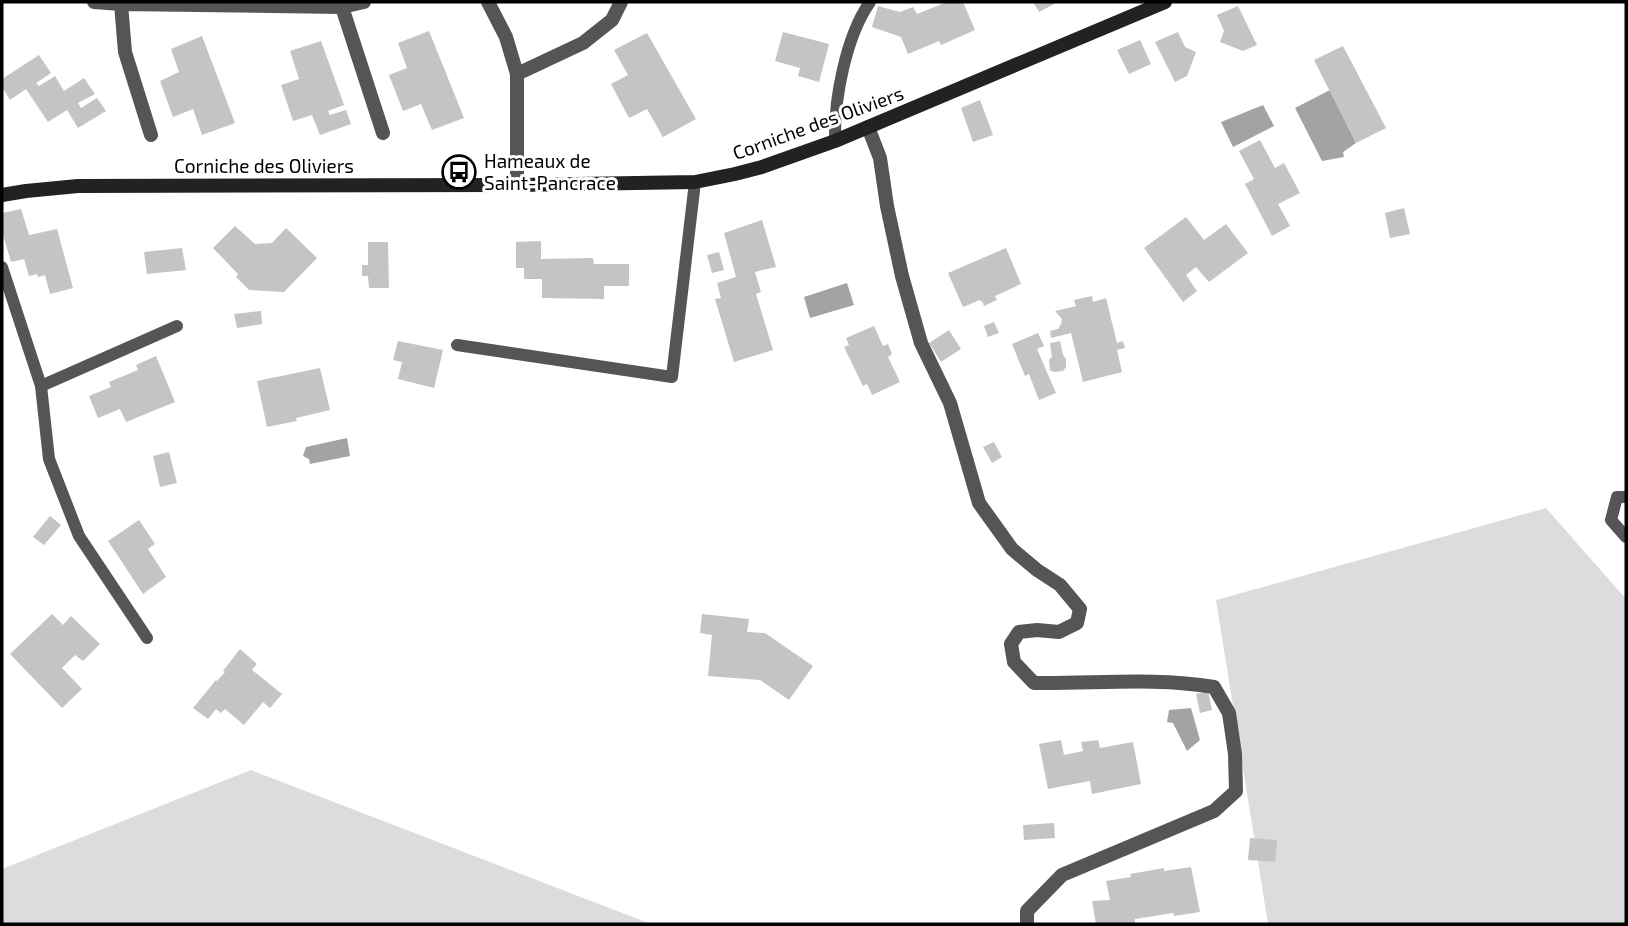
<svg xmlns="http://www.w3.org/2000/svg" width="1628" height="926" font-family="'Exo 2',sans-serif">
  <rect width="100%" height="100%" fill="#fff"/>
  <path fill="#dcdcdc" d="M1546 508 1626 599V924H1268L1216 600Z
    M251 770 651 924H2V869Z"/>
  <path fill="#a3a3a3" d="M1330 90 1356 143 1343 152 1344 157 1322 161 1295 108Z
    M1263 105 1274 126 1233 147 1221 122Z
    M847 283 854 305 810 318 804 297Z
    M347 438 350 456 310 464 309 459 303 456 306 447Z
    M1191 708 1200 740 1187 751 1173 723 1167 722 1169 710Z"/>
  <path fill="#c4c4c4" d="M947 2H963L975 30 941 45 939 41 908 54 901 37 872 27 878 6 900 12 913 7 917 14Z
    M1033 2H1058L1039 12Z
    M1238 6 1257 45 1243 51 1220 42 1224 31 1217 15Z
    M429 31 464 118 432 130 421 104 403 111 389 75 407 68 398 43Z
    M783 32 829 44 819 82 798 76 800 68 775 61Z
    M1178 32 1185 47 1196 52 1187 76 1175 82 1155 42Z
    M647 33 696 119 663 137 647 109 629 118 611 84 628 75 614 50Z
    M202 36 235 123 202 135 193 109 173 117 160 81 179 72 171 49Z
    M1140 40 1151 64 1129 74 1117 50Z
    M321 41 344 105 328 111 330 115 346 110 351 124 320 135 312 115 293 121 281 85 299 79 290 51Z
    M1343 46 1386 128 1356 143 1314 60Z
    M39 55 51 73 36 83 39 86 55 76 64 91 84 78 95 94 78 103 81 108 97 98 106 111 78 128 67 110 48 122 26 89 10 100 2 87V79Z
    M980 100 993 135 973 142 961 108Z
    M1260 140 1275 168 1284 163 1300 193 1278 204 1290 226 1272 236 1245 184 1254 179 1239 151Z
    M1404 208 1410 234 1390 238 1385 213Z
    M21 209 29 235 57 229 73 288 50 294 45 275 38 277 37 274 29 276 24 259 11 262 2 231V213Z
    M1186 217 1204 240 1226 224 1248 253 1209 282 1196 267 1186 275 1197 291 1183 302 1144 248Z
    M762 220 776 267 755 272 761 292 756 294 773 350 734 362 715 299 721 298 717 283 736 277 724 233Z
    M235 226 255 244 272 243 286 228 317 258 284 292 249 290 236 277 238 274 213 248Z
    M541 241V259L593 258 594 264H629V286H604V299L542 298V279H524V268H516V242Z
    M368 242H388L389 288H369L368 276H362V265H368Z
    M182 248 186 270 147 274 144 252Z
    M1006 248 1021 284 995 296 997 300 984 306 982 301 981 302 980 300 963 307 948 273Z
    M719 252 724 270 712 273 707 255Z
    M1092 296 1093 302 1106 298 1117 343 1123 341 1125 348 1117 350 1122 372 1083 382 1071 333 1051 338 1050 331 1058 329 1061 324 1062 319 1055 311 1076 306 1074 300Z
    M261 311 262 324 237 328 234 314Z
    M994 322 999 333 988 337 984 326Z
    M874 326 883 346 888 344 892 354 888 357 900 382 872 395 867 384 863 386 844 347 849 345 846 338Z
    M949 330 961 349 941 362 929 343Z
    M1038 333 1044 346 1037 349 1056 393 1039 400 1029 374 1025 376 1012 344Z
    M398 341 443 350 434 388 398 379 402 362 393 360Z
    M1060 341 1063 355 1066 359V367L1063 371 1054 372 1050 370 1049 362 1050 358H1052L1050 343Z
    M156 356 175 402 126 422 120 409 98 418 89 396 111 387 109 382 138 370 136 365Z
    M320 368 330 410 296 418 297 421 267 427 257 381Z
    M994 442 1002 457 992 463 983 447Z
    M169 452 177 483 160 487 153 456Z
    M50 516 61 525 44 545 33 537Z
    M139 520 155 544 148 549 166 577 143 594 108 541Z
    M52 614 63 625 71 616 100 644 83 661 75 655 62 668 82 689 62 708 10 654Z
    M702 614 749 619 747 632 765 633 813 666 789 700 760 680 708 676 712 635 700 633Z
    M240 649 257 664 252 670 282 694 270 708 263 702 244 725 225 709 221 713 216 709 208 719 193 708 216 680 217 681 225 672 223 671Z
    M1208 691 1212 710 1200 713 1196 694Z
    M1061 740 1064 755 1083 751 1081 742 1098 740 1100 748 1133 742 1141 784 1092 794 1090 781 1048 789 1039 744Z
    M1054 823 1055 838 1024 840 1023 825Z
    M1250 838 1277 840 1275 862 1248 860Z
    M1191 867 1200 912 1174 916 1173 913 1135 919V924H1096L1092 901 1110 900 1106 881 1131 877 1130 874 1164 868V871Z"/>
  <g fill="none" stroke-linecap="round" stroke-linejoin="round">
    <path stroke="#555" stroke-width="12" d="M835 141C834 99 846 36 870 2
      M2 267 41 386 49 459 79 536 147 638
      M457 345 672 377 695 182
      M41 386 177 326
      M1626 497H1617L1611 520 1626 537"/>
    <path stroke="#555" stroke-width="14" d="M94 2 121 4 342 7 364 2
      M488 2 506 37 517 74V185
      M121 4 125 52 151 135
      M342 7 383 133
      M517 74 583 43 612 20 621 2
      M868 127 880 158 887 206 902 276 921 343 950 403 979 503 1012 549 1037 570 1060 585 1080 609 1077 623 1059 632 1037 630 1019 632 1011 644 1014 662 1034 683C1094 684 1154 677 1214 687L1229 713 1235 754 1236 791 1214 811 1062 875 1027 911V924"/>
    <path stroke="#222" stroke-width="14" d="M2 195 26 191 78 186 517 185 695 182 735 174 762 167 835 141 1165 2"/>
  </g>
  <defs>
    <symbol id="bus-ring" viewBox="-11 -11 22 22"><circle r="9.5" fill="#fff" stroke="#000" stroke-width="1.5"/><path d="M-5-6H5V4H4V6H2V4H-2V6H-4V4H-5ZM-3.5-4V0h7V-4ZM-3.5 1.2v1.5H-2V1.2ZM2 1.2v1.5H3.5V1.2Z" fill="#000"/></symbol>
  </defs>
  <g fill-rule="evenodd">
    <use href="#bus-ring" x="440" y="153" width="38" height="38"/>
  </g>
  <g text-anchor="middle" stroke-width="6" stroke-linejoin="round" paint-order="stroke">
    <g font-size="19" fill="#000" stroke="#fff">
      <text transform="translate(818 123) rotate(-20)" y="7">Corniche des Oliviers</text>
      <text x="264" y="173">Corniche des Oliviers</text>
    </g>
    <g font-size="19" fill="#000" stroke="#fff" text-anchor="start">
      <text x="484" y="168">Hameaux de<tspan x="484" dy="22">Saint-Pancrace</tspan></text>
    </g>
  </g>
  <rect width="1628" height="926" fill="none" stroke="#000000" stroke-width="7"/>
</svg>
